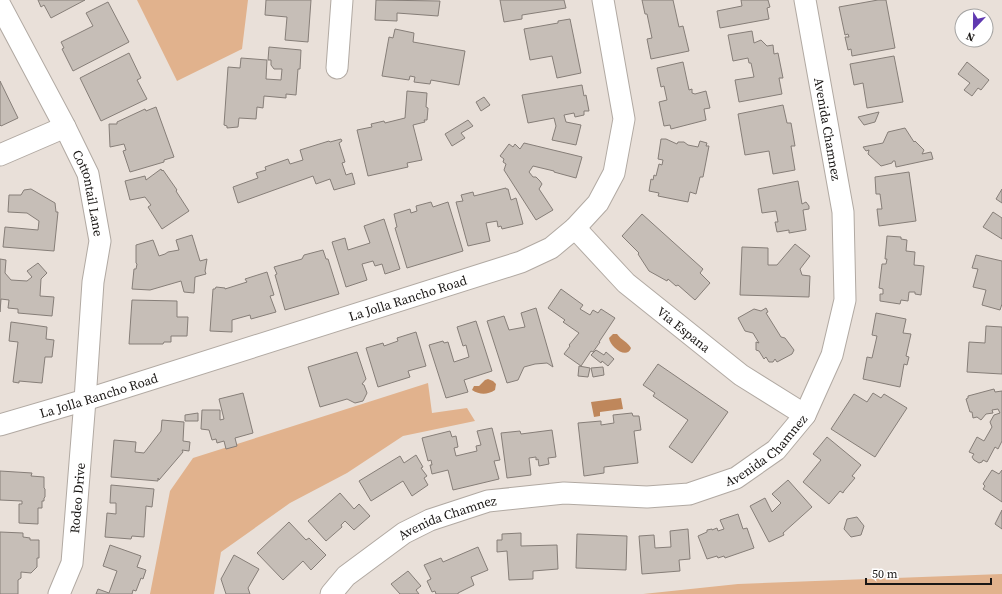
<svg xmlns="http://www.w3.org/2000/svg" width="1002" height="594" font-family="'Source Serif 4',serif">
  <rect width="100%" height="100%" fill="#e9e0d9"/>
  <path fill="#e1b28d" d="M137 0H248L242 49 177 81Z
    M428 383 432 413 467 408 475 421 403 436 347 473 290 503 221 552 214 594H150L170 491 193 458Z
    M1002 574V594H643L738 584Z"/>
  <path fill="#bf875b" d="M613 334H617C621 340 628 342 631 348 627 360 610 347 609 338Z
    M488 379 493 381 496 384 495 390C487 395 480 395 472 390L474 386H479L485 380Z
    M621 398 623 409 600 412V416L594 417 591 402Z"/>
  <path fill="#c6beb7" stroke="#867e78" d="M38 0H85L51 18 44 5 41 7Z
    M266 0H311L308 42 285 40 287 17 265 15Z
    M376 0 440 1 438 16 397 13V21L375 20Z
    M500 0H564L566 8 522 15V19L504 22Z
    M642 0H673L679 27 683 26 689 51 651 59 647 39 652 38 647 14H645Z
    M741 0H768L770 7 767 8 769 19 720 28 717 11 742 6Z
    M878 0H886L895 48 852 56 851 49 848 50 845 37H849L848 34 845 35 839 7Z
    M108 2 129 42 73 71 62 49 64 48 61 42 93 26 86 13Z
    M570 19 581 73 557 78 552 56 530 60 524 29 558 23V21Z
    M395 29 414 33 413 42 465 51 459 85 431 80 430 84 414 82 415 77 410 76 409 80 382 76 389 37 393 38Z
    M752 31 754 43 761 40 767 46 773 45 774 54 778 53 783 78H779L782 94 739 102 735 80 754 77 751 63H749L748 58 733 61 728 35Z
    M269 47 301 50 300 69H298L296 95 286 94V98L264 96 263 108 257 107 256 119 239 118 238 127 227 128V126L224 125 228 67 240 68 241 58 267 60 266 79 281 80 282 69H274L271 65V60H268Z
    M129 53 141 78 137 80 147 99 101 121 80 78Z
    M894 56 903 102 867 108 863 83 854 85 850 64Z
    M683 62 689 90 692 89V93L695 94 706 91 710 108 704 109 706 120 671 129 670 125 664 126 659 102 667 100 664 86 661 87 657 68Z
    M967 62 989 80 981 90 978 88 972 96 964 90 970 83 958 74Z
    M0 81 18 118 1 126 0 125Z
    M582 85 584 96 586 95 589 111H584V115L575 117 574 113 564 115 566 122 581 125 576 145 552 140 556 126 554 118 528 123 522 95Z
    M407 91 427 93 426 107 428 108 427 120H424L425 122 413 125 422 160 407 163 408 167 368 176 357 130 372 127 371 124 384 121 385 123 405 118Z
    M484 97 490 105 481 111 476 102Z
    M783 105 787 123H791L795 146H791L795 170 773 174 769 151 745 155 738 114Z
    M156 107 174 157 164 160V162L130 172 123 151 126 150 124 144 110 147 109 124H117V122L145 109 146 111Z
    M879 112 875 122 864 125 858 117Z
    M468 120 473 126 461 133 465 138 452 146 445 134Z
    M905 128 914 142 915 141 924 150 922 154 931 152 933 159 896 167 895 161H893L892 163 881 166 868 154 869 150 866 151 863 147 883 143 888 132Z
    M341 139 342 141 339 143 345 162 342 163 346 175 352 173 355 184 334 190 330 179 316 184 313 176 238 203 233 187 258 178 256 173 266 170 265 167 288 159 290 164 303 160 300 150 329 141 330 142Z
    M661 139H666L677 144 678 142H684L688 145 698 147 700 141 707 143 706 146H709L703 177H700L696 194 690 192 688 202 658 196 659 193 649 191 651 179 653 180 654 175 656 176 659 164 662 165 663 160 658 159Z
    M524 143 582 157 576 178 554 172V171L533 166 529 172 533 177H536L540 181 542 184 539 189 553 210 536 220 504 170 506 164 503 162 504 159 500 156 509 144 513 147 515 144 520 149Z
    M161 169 162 171 163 170 177 190 176 191 189 211 162 229 148 207 151 205 145 197 130 200 125 181 145 176 146 180Z
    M909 172 916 221 879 226 877 209H882L880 194H876L875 177Z
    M798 181 802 204 806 202 809 206V209L803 210 806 230 789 233V230L777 232 775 222H778L776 211 762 213 758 189Z
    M506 188V189H508L511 200 516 198 523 224 502 229 501 226 498 227 497 221 486 223 490 241 468 246 456 202 463 201 461 195 473 192 474 196Z
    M31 189 55 203 56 212H58L54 251 3 247 5 227 38 230 39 221 27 213 8 212 9 195H21L24 190Z
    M1002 189V203L996 199Z
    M431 202 433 207 448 202 463 251 407 268 395 228 397 227 394 214 410 209 411 213 417 211 416 206Z
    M993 212 1002 218V239L983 227Z
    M642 214 703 269 700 273 710 283 695 300 678 285 676 286 668 279 667 281 649 271 638 254 639 253 622 236Z
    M384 219 400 269 385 274 382 264 375 266 373 261 362 264 367 280 346 287 332 242 345 238 348 250 370 243 364 226Z
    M192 235 200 261 207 259 205 271 206 274 195 277 194 293 184 292 181 281 150 290 132 289 134 269H136L137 264 136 263V245L153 240 159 256 165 254 168 252 179 250 176 240Z
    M887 236 901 237V239L907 240 906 251 915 252 914 265 924 266 921 295 915 294V292H909L908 301 901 300 900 304 880 301V294H883V289L879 288 882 264H886L887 259H885Z
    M795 244 810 256 800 269 802 275 810 276 809 297 740 295 742 247 768 248V265H777Z
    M323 250 326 259H328L339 294 285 310 275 275 277 274 274 267 302 259 304 255Z
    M976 255 1002 261V304L1000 310 982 305 986 290 973 287 978 269 972 268Z
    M0 259 6 260 5 273 11 280 27 281 32 277 27 271 38 263 47 273 41 279 40 296 54 297 52 316 18 313V309L8 308 9 300 1 299 0 312Z
    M267 272 274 295 270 296 276 312 251 319 250 315 232 320V332L210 331 213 289H215L216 287 225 288V289L247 282 245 279Z
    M561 289 583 305 580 309 590 315 593 310 598 313 601 309 615 318 599 342H600L593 352 591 351 581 366 564 354 570 346 569 345 579 333 563 322 565 320 548 308Z
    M132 300 177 301V317H188L187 336H171V342H164L163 344H129Z
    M536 308 553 367 547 363 535 364 524 367 518 380 507 383 487 321 504 316 509 330 525 327 521 313Z
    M766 308 768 312 766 313 781 337 785 338 794 350 792 354 777 362 775 359 773 362H769L766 357 764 359 759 351 756 350V342L759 343 753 333 745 331 738 318 754 309 761 311Z
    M876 313 906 319 903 333 911 334 906 356 909 357 907 365 904 364 900 387 863 379 867 357 872 358 877 336 872 335Z
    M476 321 492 371 464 380 468 392 446 398 429 345 443 341 444 343 448 342 454 362 469 357 466 345 463 346 457 327Z
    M11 322 47 327 46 339 54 340 52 357H45L42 383 19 381V383L13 382 18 342 9 341Z
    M986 326 1002 327V374L967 372 969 342 985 343Z
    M416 332 426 366 408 371 410 377 378 387 366 348 383 343 384 346 398 341 397 338Z
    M596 350 604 355 606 352 614 359 608 366 602 361 601 363 591 355Z
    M357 352 366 379 362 384 364 385 367 393 363 401 355 403 347 399 320 407 308 367Z
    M658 364 728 412 692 463 669 447 688 420 653 396 655 393 643 385Z
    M579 366 590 368 588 377 578 376Z
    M603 367 604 375 593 377 591 368Z
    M994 389 995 392 1002 391V441L998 449 995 447 987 462 983 460 982 462 979 463 974 460 972 457 974 454 969 452 977 437 984 441 992 427 990 422 994 415 1000 413 998 409 992 410 993 413 986 414 981 420 977 417 973 418 972 412H970L966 399 968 398V396Z
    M243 393 253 433 235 438 237 446 226 449 224 441 217 443 216 439 212 440 209 430 201 429 202 410H220V420L224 419 219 399Z
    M873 393 881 398 884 394 907 408 875 457 831 429 854 394 867 402Z
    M198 413V421H185V415Z
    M632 413 633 416H639L641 430 634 431 638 463 604 467V473L584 476 578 423 601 421V425L614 423 613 415Z
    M162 420 184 422 183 441 190 442 189 451 182 450 183 452 159 480 158 478V481L111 477 114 440 136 442 135 452 144 453 161 431Z
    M492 428 500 460 494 461 499 479 453 490 448 470 432 474 430 465H432L431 460 428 461 422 438 450 431 452 437 456 436 458 447 454 448 456 456 477 451 476 446 481 445 477 431Z
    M552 430 556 457 548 458 549 464 539 466 538 459 536 460V457L529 458 531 475 507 478 501 433 520 431 521 434Z
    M827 437 861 465 852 476 855 478 844 491 843 493 840 491 829 504 803 482 821 460 813 454Z
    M416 455 423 467 421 468 427 476 424 478 428 485 412 496 403 481 371 501 359 481 400 456 404 463Z
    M992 470 999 474 1002 470V502L983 489 985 486 983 484Z
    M0 471 32 473 31 476 44 477V488L45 489V497L44 498V501H42V508H38V524L19 523V504H22V501L0 500Z
    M788 480 812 507 783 533 784 535 769 542 750 506 765 498 772 512 781 503 772 494Z
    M111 485 154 489 152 507 146 506 144 537 132 536 131 539 105 537 107 513 116 514V503H110Z
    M340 493 354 509 359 504 370 516 354 530 345 521 341 525 342 527 326 541 308 521Z
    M1002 510V529L995 524Z
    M738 514 743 529 747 528 754 548 725 558 724 556 718 558 717 556 707 559 698 536 707 532V530L712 529V530L717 528 718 531 724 529 720 520Z
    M857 517 864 526 861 535 851 537 844 529 847 519Z
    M289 522 306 540 309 538 326 555 311 570 303 561 283 580 257 553Z
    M688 529 690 559 679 560 680 571 642 574 639 536 654 535 655 548 671 547 670 531Z
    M0 532 23 533V537L30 538V540H39V558H37V567L31 573 21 572V578L18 580V594H0Z
    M521 533V546L557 545 558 569 533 571V579L509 580 507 551 497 552V540H502V534Z
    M577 534 627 536 626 570 576 568Z
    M110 545 141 556 137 567 146 570 143 579 141 578 136 591 133 590 132 594H96L98 589 109 593 117 571 103 566Z
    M478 547 488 570 471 577 474 585 458 593V594H436L435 591 432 592 427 581 431 579 424 565 441 558 443 562Z
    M234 555 259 569 248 588 250 594H226L221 579Z
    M408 571 421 586 416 590 419 594H400L391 584Z"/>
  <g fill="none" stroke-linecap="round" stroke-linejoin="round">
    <defs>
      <g id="minor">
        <path id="s1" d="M0 5 65 127 88 174 100 241 93 282 85 400 72 563 59 594"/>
        <path d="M337 68 342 0"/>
        <path d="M0 155 65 127"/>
        <path id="s2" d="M575 228 626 283 741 375 805 415"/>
        <path id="s3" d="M0 425 85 400 521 262 551 248 575 228 598 203 614 173 624 119 603 0"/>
        <path id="s4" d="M331 594 346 576 404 533 430 520 488 501 564 493 647 497 689 494 736 478 776 450 805 415 832 355 845 300 843 212 805 0"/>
      </g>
    </defs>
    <use href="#minor" stroke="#b1a9a2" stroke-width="23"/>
    <use href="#minor" stroke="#fff" stroke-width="21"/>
  </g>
  <g text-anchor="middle" stroke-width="3.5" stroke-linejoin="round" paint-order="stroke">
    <g font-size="13" fill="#1a1715" stroke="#fff">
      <text transform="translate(828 129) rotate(80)" y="5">Avenida Chamnez</text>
      <text dy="5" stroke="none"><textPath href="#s1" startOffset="209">Cottontail Lane</textPath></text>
      <text dy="5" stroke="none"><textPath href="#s3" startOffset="427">La Jolla Rancho Road</textPath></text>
      <text dy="5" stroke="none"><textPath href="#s2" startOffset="149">Via Espana</textPath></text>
      <text dy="5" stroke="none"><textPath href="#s3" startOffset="103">La Jolla Rancho Road</textPath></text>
      <text dy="5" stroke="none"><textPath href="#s4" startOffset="478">Avenida Chamnez</textPath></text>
      <text transform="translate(77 498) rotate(-85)" y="5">Rodeo Drive</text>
      <text dy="5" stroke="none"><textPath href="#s4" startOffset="142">Avenida Chamnez</textPath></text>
    </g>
  </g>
  <g transform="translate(974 28) rotate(202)"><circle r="19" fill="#ffffff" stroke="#a3a2a1"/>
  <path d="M0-3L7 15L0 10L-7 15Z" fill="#5f38b0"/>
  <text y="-6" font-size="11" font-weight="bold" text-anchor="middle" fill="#1a1715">N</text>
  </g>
  <path d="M866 578v6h125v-6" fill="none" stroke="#1a1715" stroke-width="2"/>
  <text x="872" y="578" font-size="12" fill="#1a1715" stroke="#ffffff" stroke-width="3" paint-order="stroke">50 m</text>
</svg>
